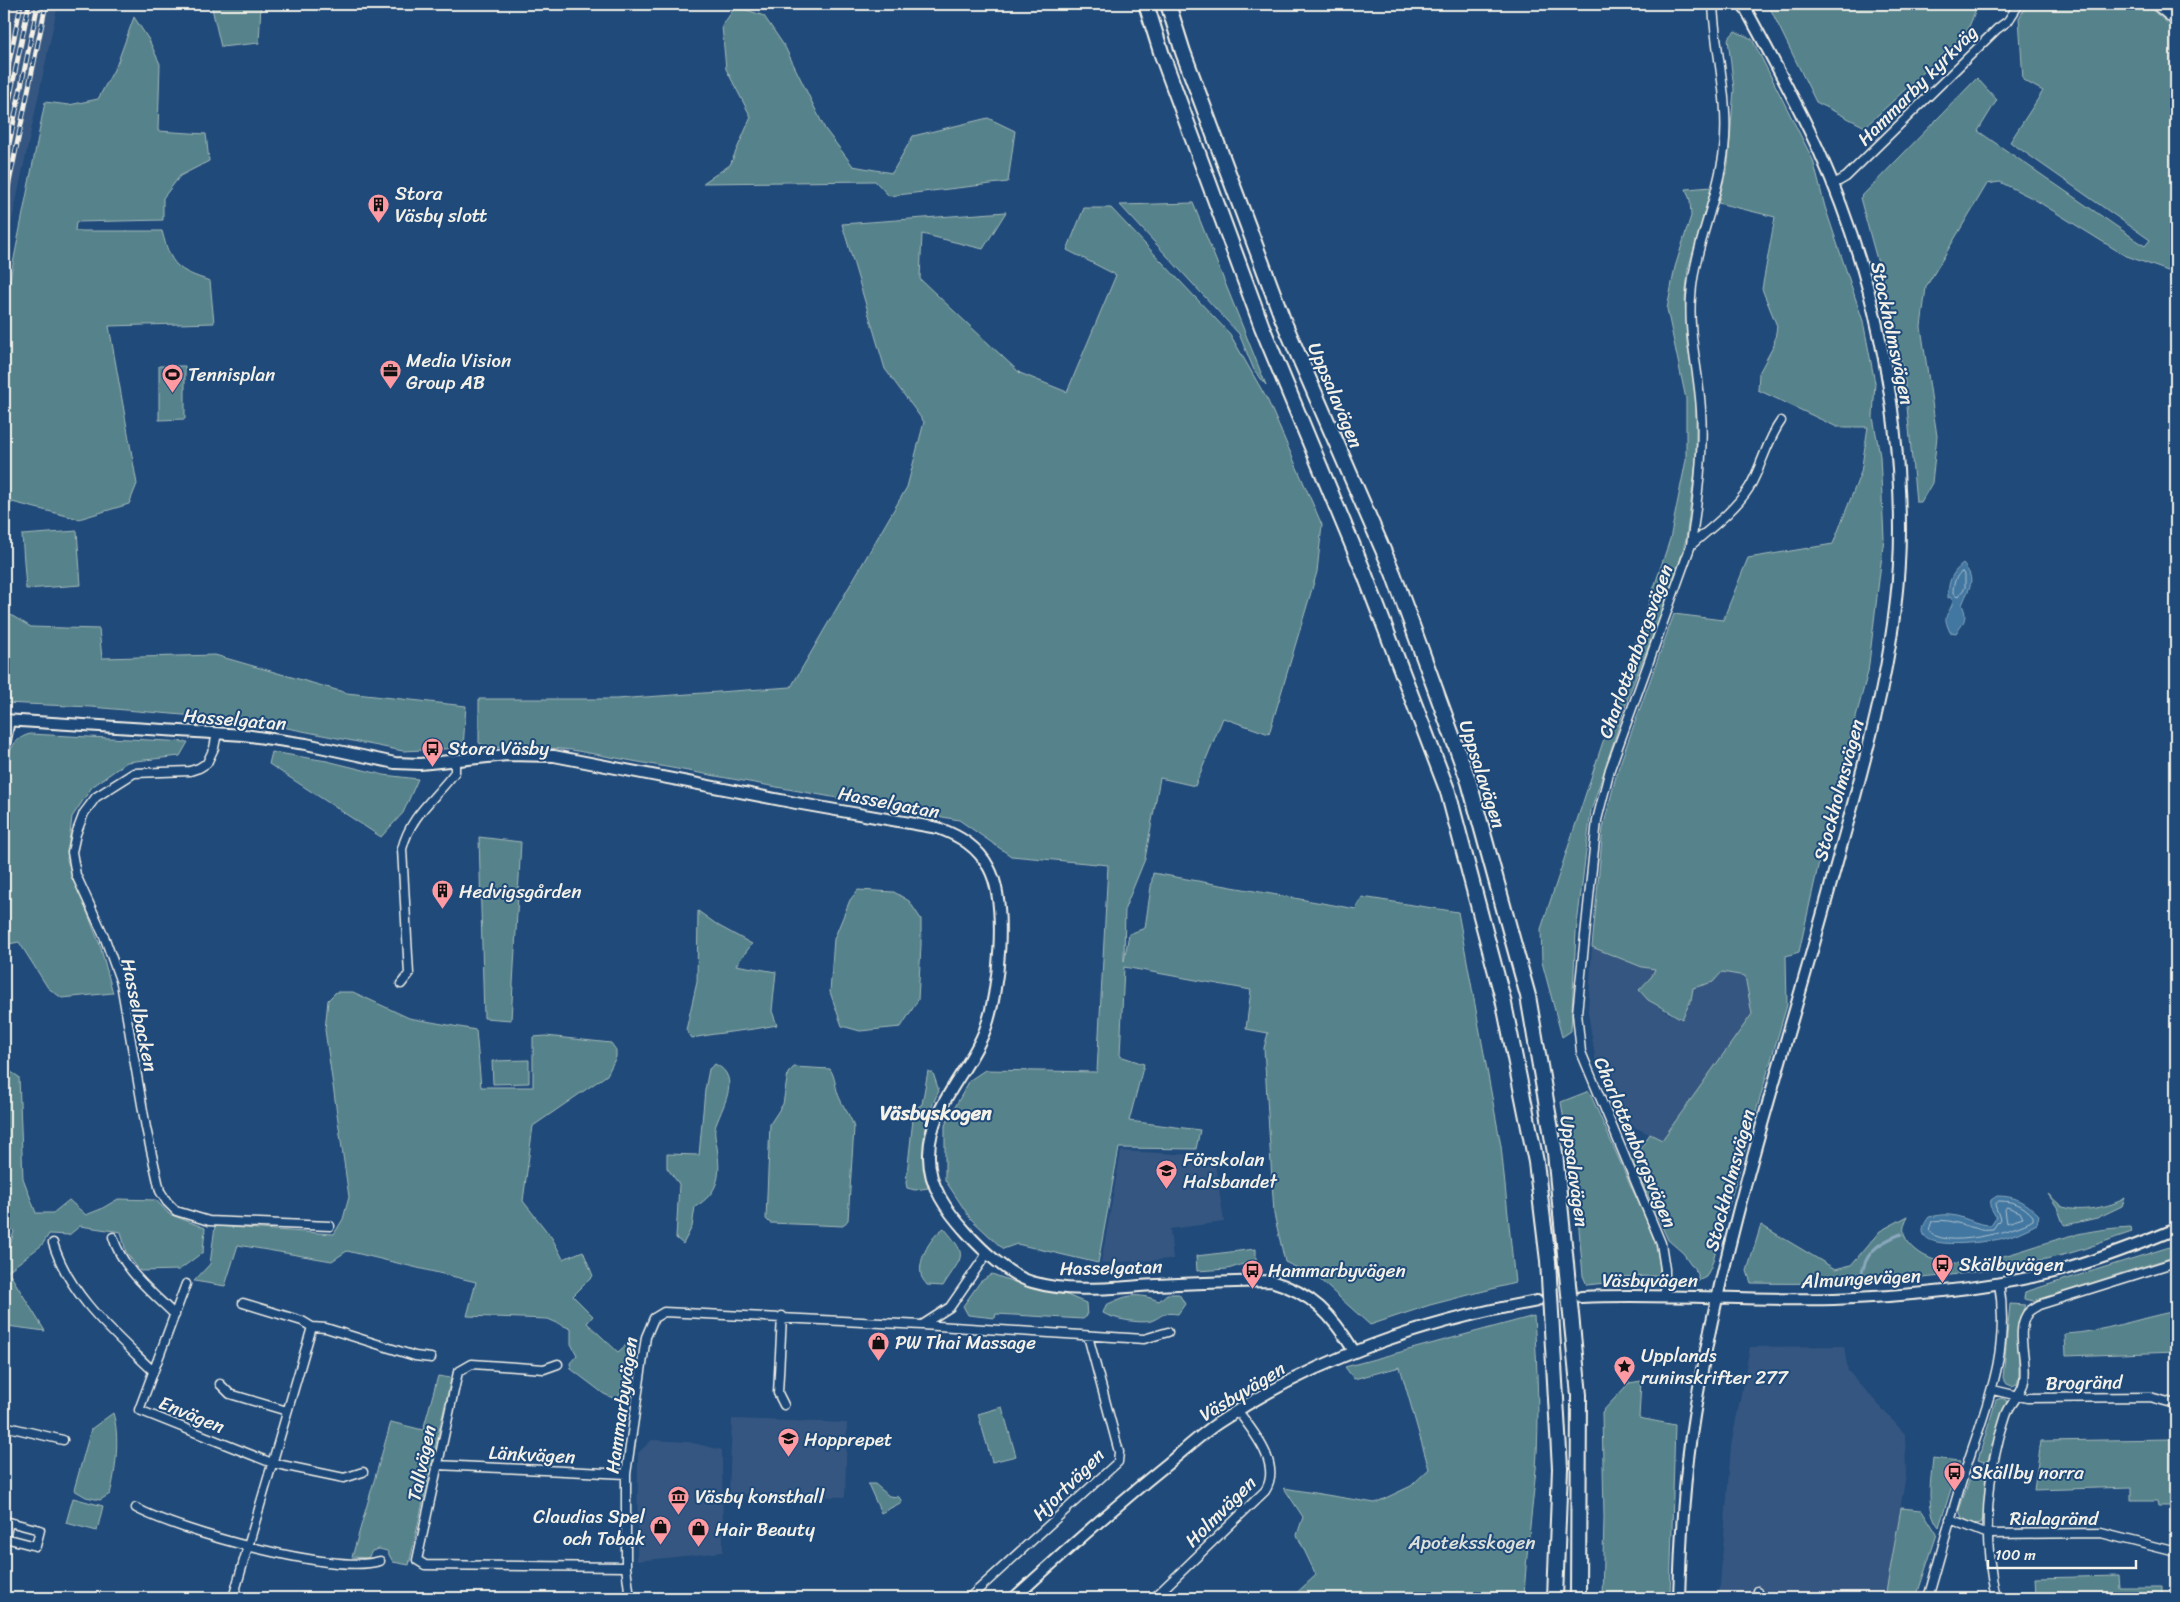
<svg xmlns="http://www.w3.org/2000/svg" width="2180" height="1602" font-family="Sriracha,sans-serif">
  <rect width="100%" height="100%" fill="#1f4a7a"/>
  <filter id="ink" filterUnits="userSpaceOnUse"><feTurbulence type="fractalNoise" baseFrequency=".02" numOctaves="2"/><feDisplacementMap in="SourceGraphic" scale="10" xChannelSelector="R" yChannelSelector="G"/><feConvolveMatrix kernelMatrix="1 2 1 2 8 2 1 2 1" color-interpolation-filters="sRGB"/></filter>
  <g filter="url(#ink)">
    <path fill="#365780" d="M12 4H58L4 258V47Z
      M1592 947 1642 967 1655 969 1652 976 1639 990 1648 1000 1671 1015 1691 1000 1692 988 1713 982 1722 972 1745 976 1752 1014 1662 1140 1630 1125 1596 1063 1588 1012Z
      M1121 1151 1214 1156 1224 1222 1170 1229 1173 1259 1101 1263Z
      M1844 1346 1848 1371 1905 1434 1906 1475 1885 1598H1719L1731 1446 1750 1347Z
      M732 1419 847 1423 845 1497 729 1494Z
      M652 1440 689 1442 722 1450 723 1552 637 1561 638 1453Z"/>
    <path fill="#57838b" stroke="#a6baba" d="M211 4H261L259 43 221 47Z
      M1768 4H1973L1976 9 1967 32 1865 127 1816 102Z
      M2027 4H2145L2176 30V274L2124 255 2034 199 2000 182 1987 184 1926 287 1921 327 1937 436 1932 483 1921 502H1916L1904 375 1890 307 1860 198 1977 78 1997 100 1978 131 2145 246 2150 240 2010 142 2043 91 2023 80 2019 18Z
      M736 6 764 16 785 47 825 129 853 166 892 173 913 136 988 118 1015 131 1008 182 889 196 875 181 703 183 730 165 751 117 726 69 722 26Z
      M134 17 149 40 160 64 158 131 206 134 209 161 180 176 163 198V220L76 222 75 231H162C171 266 177 270 210 281L214 323 109 326 137 484 129 504 79 519 12 502 4 515V309L45 102 69 105 98 99 117 64Z
      M1735 31 1752 39 1813 160 1825 207 1863 321 1875 383 1873 417 1880 456 1884 538 1868 672 1829 817 1799 952 1786 956 1787 1005 1711 1267 1706 1277 1698 1281V1274L1683 1253 1668 1240 1632 1161 1650 1134 1662 1140 1752 1014 1745 976 1722 972 1713 982 1693 988 1691 1000 1682 1019 1648 1000 1639 990 1652 976 1655 969 1642 967 1592 947 1603 828 1617 772 1674 614 1723 620 1748 558 1833 544 1861 472 1868 427H1837L1758 390 1759 373 1774 345 1777 326 1762 289 1775 217 1718 203 1728 164 1734 89 1728 39Z
      M1712 187 1688 269 1685 301 1687 343 1696 390V462L1686 539 1673 585 1630 692 1591 811 1576 933 1571 1031 1562 1037 1542 962 1541 929 1670 539 1686 460V399L1667 309 1675 267 1691 216 1690 200 1686 189Z
      M1193 203 1266 385 1254 370 1239 334 1120 205Z
      M1084 208H1111L1230 334 1268 401 1322 525 1317 572 1269 734 1223 718 1195 786 1160 778 1145 859 1125 908 1124 961 1129 934 1145 928 1153 873 1356 909 1362 897 1458 912 1501 1146 1515 1283 1430 1305 1370 1325 1318 1278 1285 1262 1274 1214 1264 1048 1268 1033 1246 1029 1251 990 1124 967 1120 1056 1144 1064 1129 1121 1200 1130 1196 1149 1119 1148 1098 1263 1017 1244 1003 1249 970 1218 945 1180V1125L970 1080 985 1070 1097 1072 1108 865 1011 856 959 820 572 750 524 746 489 748 479 743V699H616L791 687 907 487 924 422 885 369 842 224 1006 212 983 249 922 234 920 279 1020 373 1067 392 1116 275 1067 250Z
      M159 366H185V419L159 420Z
      M77 531 81 585 26 589 22 535Z
      M4 611 31 627 99 629 102 658 215 655 347 693 466 706 463 748 403 751 252 721 91 707 4 703Z
      M30 734 188 742 180 756 127 762 92 787 72 817 67 860 100 945 113 993 62 998 48 988 19 942 4 945V958V776C9 757 8 740 30 734Z
      M272 752 327 761 384 775 418 779 403 813 381 837 269 764Z
      M479 837 521 842 511 1020 484 1018Z
      M858 890 894 892 909 901 921 919V945L918 1000 901 1027 860 1031 842 1026 830 992 834 939 850 900Z
      M698 911 719 926 752 944 736 965 776 972 772 1011 777 1025C749 1031 720 1032 692 1038L686 1030 697 982Z
      M336 992H353L409 1018 476 1030 481 1087H533V1037L546 1036 611 1043 616 1050V1057L607 1075 533 1126 523 1201 552 1238 563 1259 583 1251 593 1276 573 1296 593 1316 587 1323 618 1352 628 1343 630 1351 620 1395 615 1399 604 1394 571 1369 570 1363 577 1355 571 1344V1329L548 1319 467 1316 476 1282 347 1251 332 1261 238 1245 225 1286 194 1281 210 1264 215 1226 334 1234 343 1219 349 1197 325 1030 328 1000Z
      M529 1060V1083L493 1084 492 1061Z
      M715 1064C743 1077 721 1108 715 1128 714 1134 716 1142 717 1147 721 1174 720 1192 695 1207L692 1227 683 1244 676 1238 679 1184 667 1168V1154L699 1155 705 1090 709 1069Z
      M794 1067 830 1069C836 1078 835 1089 840 1099 845 1110 851 1116 854 1128L848 1220 843 1226 770 1223 766 1219 770 1124 783 1104 788 1073Z
      M8 1070 19 1077 23 1178 36 1213H53L69 1200 86 1215 101 1209 118 1199 156 1200 169 1214 205 1228 203 1252 179 1270 140 1271 126 1252 121 1232 80 1226 69 1235 49 1234 42 1245 8 1271 45 1331 7 1326 4 1321V1267L14 1231 4 1223V1081Z
      M928 1071 933 1073 939 1091C923 1121 920 1155 928 1188L915 1190 907 1188 906 1183 914 1110 922 1104Z
      M1589 1091C1601 1118 1613 1146 1625 1173 1635 1197 1664 1250 1659 1274L1655 1276 1614 1277 1605 1283 1587 1285 1583 1276 1576 1194 1561 1102Z
      M2048 1194C2052 1197 2058 1204 2063 1207 2078 1213 2112 1207 2125 1198L2122 1206 2097 1218 2066 1225 2063 1223 2057 1207Z
      M1908 1216C1903 1226 1901 1233 1909 1243 1944 1285 2018 1250 2059 1239 2082 1232 2107 1228 2131 1227L2132 1232C2110 1239 2089 1248 2067 1254 1964 1280 1857 1285 1751 1283L1747 1271 1761 1225 1835 1269 1851 1265 1880 1231Z
      M944 1228C969 1258 963 1254 943 1286L927 1285C925 1282 921 1278 921 1274 918 1259 931 1236 944 1228Z
      M2176 1245V1256L2034 1301 2024 1299 2025 1292Z
      M1256 1249V1260L1228 1269 1197 1271 1196 1256Z
      M992 1274 1034 1289 1067 1295 1086 1303 1087 1316 1083 1319 996 1314 995 1318 968 1315 963 1306 980 1282Z
      M1167 1294H1179L1185 1304 1178 1314C1160 1312 1164 1316 1151 1321 1140 1324 1113 1319 1103 1313L1106 1305C1127 1295 1136 1292 1159 1301Z
      M2010 1304 2025 1305 2019 1321V1377L2017 1384 2012 1386 2007 1384 2003 1378Z
      M2176 1311V1352L2066 1356 2065 1334C2104 1332 2139 1318 2176 1311Z
      M1534 1316C1537 1367 1540 1418 1536 1469 1532 1512 1526 1555 1524 1598H1291L1316 1575 1297 1535 1303 1517 1284 1488 1375 1503 1411 1486 1429 1469 1400 1367 1354 1379 1345 1367Z
      M438 1376 451 1378 409 1565 393 1562 387 1551 379 1549 372 1551 368 1558 352 1557 391 1422 423 1430Z
      M1641 1381 1639 1418 1675 1425 1670 1598H1602L1604 1518 1602 1412 1629 1383Z
      M2001 1398 2006 1400 2007 1404 1987 1463 1978 1460 1996 1400Z
      M1002 1407 1016 1456 992 1462 978 1414Z
      M113 1413C120 1435 116 1472 110 1494L100 1500 86 1497 74 1490 91 1429Z
      M2170 1439V1453L2176 1454V1506H2158L2157 1501H2131V1487L2034 1490 2041 1441Z
      M1933 1458 1960 1461 1939 1527C1925 1510 1931 1479 1933 1458Z
      M1975 1464 1986 1469C1984 1485 1988 1511 1981 1523L1975 1524 1962 1518 1959 1510Z
      M868 1484H875L889 1496 899 1497 902 1502 881 1513Z
      M73 1498 103 1506 97 1531 66 1523Z
      M1901 1508 1922 1510 1937 1534 1916 1598H1885Z
      M2118 1576 2119 1587H2161V1593L2176 1598H2036L2035 1578Z"/>
    <path fill="#4377a1" stroke="#8aa8bd" d="M1963 564C1978 581 1968 588 1962 605 1968 617 1964 623 1956 633L1950 632C1941 613 1949 617 1953 601L1950 597 1948 598C1948 583 1951 573 1963 564Z
      M1997 1196C2016 1196 2026 1202 2039 1215L2037 1224C2025 1230 2013 1236 2000 1239 1984 1242 1900 1255 1929 1217 1936 1216 1943 1214 1950 1215 1964 1216 1975 1225 1991 1225L1996 1217 1990 1206 1991 1200Z"/>
    <g fill="none" stroke-linecap="round" stroke-linejoin="round">
      <path stroke="#adc0cc" stroke-width="1" d="M1962 572 1965 575V588L1957 597 1953 593C1953 586 1955 575 1962 572Z
        M1999 1201C2014 1201 2023 1205 2033 1216V1220C2016 1231 1940 1251 1929 1230L1932 1221C1957 1217 1969 1232 1993 1229L2000 1219 1995 1205Z
        M2007 1207 2020 1212 2023 1218 2007 1223 2005 1210Z"/>
      <path stroke="#8aa8bd" stroke-width="3" d="M1861 1281C1863 1254 1877 1243 1901 1234"/>
      <path stroke="#3f638a" stroke-width="10" stroke-dasharray="10 5" stroke-linecap="butt" d="M1537 1301 1576 1298"/>
      <defs>
        <path id="minor" d="M2154 4 2176 22
          M1832 185 1846 177 1997 29 2008 21 2019 4
          M1691 545C1711 528 1735 510 1749 488 1762 466 1766 442 1781 421
          M217 733 214 748 207 763 199 768 190 771 134 773 96 797 84 813 76 834 72 852 76 875 104 936 121 983 146 1128 160 1191 167 1202 176 1211 209 1221 330 1226
          M401 984 409 974 402 849C411 814 435 799 455 772V761
          M113 1237C122 1269 152 1292 175 1315
          M53 1243C70 1297 114 1333 153 1371
          M186 1284 139 1410 272 1463 344 1478 363 1472
          M1665 1296V1269L1661 1243 1581 1052 1577 1013 1597 820 1610 769 1691 545C1697 501 1704 454 1701 410 1699 372 1688 335 1691 297 1694 247 1718 200 1724 150 1730 100 1715 53 1713 4
          M243 1303 302 1321 312 1327
          M782 1316 778 1393 784 1405
          M922 1325 1144 1339 1168 1332
          M558 1364 544 1369 472 1364 458 1372 417 1560 425 1565 626 1567
          M220 1384 230 1394 287 1411
          M1993 1390 2027 1398 2150 1397 2176 1404
          M4 1426 63 1440
          M437 1465 626 1474
          M136 1508C179 1531 334 1575 380 1561
          M1950 1519 1988 1534 2101 1533 2176 1552
          M9 1522 40 1530 36 1546 5 1538Z
          M233 1598 312 1327 326 1328 415 1356 431 1358
          M630 1598 626 1567V1474L646 1337 654 1318 664 1312 922 1325 950 1307 986 1255
          M969 1598 1118 1462 1119 1452 1088 1336
          M1154 1598 1265 1491C1282 1465 1254 1433 1238 1411
          M1757 1598 1758 1591
          M1928 1598C1940 1557 1951 1515 1964 1474 1985 1408 2011 1355 1999 1283
          M1996 1598C1982 1538 1986 1473 2006 1415 2010 1403 2022 1394 2024 1381 2028 1361 2015 1332 2027 1314 2029 1310 2036 1307 2039 1305L2176 1262"/>
        <path id="tertiary" d="M4 720 244 735 306 744 395 763 420 764 507 755 554 756 796 803 938 828C960 836 978 847 989 868 1008 903 999 993 985 1030 968 1074 930 1105 929 1154 928 1186 947 1211 967 1233 982 1250 1010 1276 1032 1282 1073 1294 1116 1287 1157 1285 1195 1283 1233 1282 1271 1281 1312 1293 1332 1315 1354 1351
          M4 746 9 720
          M1581 1297C1666 1293 1750 1301 1834 1299 1911 1296 1992 1289 2066 1269 2103 1258 2140 1244 2176 1229
          M1014 1598C1063 1553 1113 1508 1165 1466 1182 1452 1199 1436 1218 1423 1315 1358 1423 1322 1537 1301
          M1679 1598C1681 1537 1684 1477 1694 1416 1723 1236 1782 1062 1830 887 1862 770 1900 652 1900 530 1900 400 1872 269 1819 151 1796 101 1769 52 1743 4"/>
        <path id="motorway" d="M1146 4 1162 55 1262 327 1365 575 1448 792 1503 999 1536 1162 1548 1261 1560 1468 1555 1598
          M1168 4 1183 52 1283 320 1393 573 1469 782 1528 996 1555 1153 1579 1395 1578 1598"/>
      </defs>
      <use href="#minor" stroke="#f4f1e8" stroke-width="11"/>
      <use href="#tertiary" stroke="#f4f1e8" stroke-width="14"/>
      <use href="#motorway" stroke="#f4f1e8" stroke-width="18"/>
      <use href="#minor" stroke="#1f4a7a" stroke-width="8"/>
      <use href="#tertiary" stroke="#1f4a7a" stroke-width="10"/>
      <use href="#motorway" stroke="#1f4a7a" stroke-width="14"/>
      <defs>
        <path id="rail" d="M4 87 21 4
          M4 126 29 4
          M4 169 38 4
          M4 207 46 4"/>
      </defs>
      <use href="#rail" stroke="#f4f1e8" stroke-width="5"/>
      <use href="#rail" stroke="#1f4a7a" stroke-width="3" stroke-dasharray="9" stroke-linecap="butt"/>
    </g>
  </g>
  <defs>
    <symbol id="building-pin" viewBox="-11 -11 22 30"><path d="M0 17L-7.5 6A9.5 9.5 0 1 1 7.5 6Z" fill="#ff9aa2" stroke="#1f4a7a"/><path d="M-4-6H4V6H1V3H-1V6H-4ZM-2.5-4.3h1.7v1.8h-1.7ZM.8-4.3h1.7v1.8H.8ZM-2.5-1h1.7V.8h-1.7ZM.8-1h1.7V.8H.8Z" fill="#111"/></symbol>
    <symbol id="office-pin" viewBox="-11 -11 22 30"><path d="M0 17L-7.5 6A9.5 9.5 0 1 1 7.5 6Z" fill="#ff9aa2" stroke="#1f4a7a"/><path d="M-6-3h4V-5.5h4V-3h4V5H-6ZM-1-4.5V-3h2v-1.5ZM-6 0V1H6V0Z" fill="#111"/></symbol>
    <symbol id="stadium-pin" viewBox="-11 -11 22 30"><path d="M0 17L-7.5 6A9.5 9.5 0 1 1 7.5 6Z" fill="#ff9aa2" stroke="#1f4a7a"/><path d="M0-5a6.5 5 0 1 0 0 10a6.5 5 0 1 0 0-10ZM-3.5-1.8h7v3.6h-7Z" fill="#111"/></symbol>
    <symbol id="bus-pin" viewBox="-11 -11 22 30"><path d="M0 17L-7.5 6A9.5 9.5 0 1 1 7.5 6Z" fill="#ff9aa2" stroke="#1f4a7a"/><path d="M-5-6H5V4H4V6H2V4H-2V6H-4V4H-5ZM-3.5-4V0h7V-4ZM-3.5 1.2v1.5H-2V1.2ZM2 1.2v1.5H3.5V1.2Z" fill="#111"/></symbol>
    <symbol id="school-pin" viewBox="-11 -11 22 30"><path d="M0 17L-7.5 6A9.5 9.5 0 1 1 7.5 6Z" fill="#ff9aa2" stroke="#1f4a7a"/><path d="M0-5L7-2L0 1L-7-2ZM-4 1L0 2.5L4 1V4Q0 6-4 4Z" fill="#111"/></symbol>
    <symbol id="shop-pin" viewBox="-11 -11 22 30"><path d="M0 17L-7.5 6A9.5 9.5 0 1 1 7.5 6Z" fill="#ff9aa2" stroke="#1f4a7a"/><path d="M-5-2.5h2.3a2.7 3.5 0 0 1 5.4 0H5L5.5 6h-11ZM-1.5-2.5h3a1.5 2.3 0 0 0-3 0Z" fill="#111"/></symbol>
    <symbol id="sight-pin" viewBox="-11 -11 22 30"><path d="M0 17L-7.5 6A9.5 9.5 0 1 1 7.5 6Z" fill="#ff9aa2" stroke="#1f4a7a"/><path d="M0-6L1.8-2.2L6-1.7L2.9 1.2L3.7 5.4L0 3.3L-3.7 5.4L-2.9 1.2L-6-1.7L-1.8-2.2Z" fill="#111"/></symbol>
    <symbol id="museum-pin" viewBox="-11 -11 22 30"><path d="M0 17L-7.5 6A9.5 9.5 0 1 1 7.5 6Z" fill="#ff9aa2" stroke="#1f4a7a"/><path d="M0-6L6-3V-2H-6V-3ZM-5-1h2V3h-2ZM-1-1h2V3h-2ZM3-1h2V3H3ZM-6 4H6V6H-6Z" fill="#111"/></symbol>
  </defs>
  <g fill-rule="evenodd">
    <use href="#building-pin" x="366" y="192" width="25" height="34"/>
    <use href="#office-pin" x="378" y="358" width="25" height="34"/>
    <use href="#stadium-pin" x="160" y="362" width="25" height="34"/>
    <use href="#bus-pin" x="420" y="736" width="25" height="34"/>
    <use href="#building-pin" x="430" y="878" width="25" height="34"/>
    <use href="#school-pin" x="1154" y="1158" width="25" height="34"/>
    <use href="#bus-pin" x="1930" y="1252" width="25" height="34"/>
    <use href="#bus-pin" x="1240" y="1258" width="25" height="34"/>
    <use href="#shop-pin" x="866" y="1330" width="25" height="34"/>
    <use href="#sight-pin" x="1612" y="1354" width="25" height="34"/>
    <use href="#school-pin" x="776" y="1426" width="25" height="34"/>
    <use href="#bus-pin" x="1942" y="1460" width="25" height="34"/>
    <use href="#museum-pin" x="666" y="1484" width="25" height="34"/>
    <use href="#shop-pin" x="648" y="1514" width="25" height="34"/>
    <use href="#shop-pin" x="686" y="1516" width="25" height="34"/>
  </g>
  <g text-anchor="middle" stroke-width="4" stroke-linejoin="round" paint-order="stroke">
    <g font-size="19" fill="#f4f1e8" stroke="#1f4a7a">
      <text transform="translate(1917 85) rotate(-45)" y="7">Hammarby kyrkväg</text>
      <text transform="translate(1893 333) rotate(78)" y="7">Stockholmsvägen</text>
      <text transform="translate(1336 395) rotate(67)" y="7">Uppsalavägen</text>
      <text transform="translate(1635 651) rotate(-70)" y="7">Charlottenborgsvägen</text>
      <text transform="translate(235 719) rotate(5)" y="7">Hasselgatan</text>
      <text transform="translate(1483 774) rotate(72)" y="7">Uppsalavägen</text>
      <text transform="translate(1838 790) rotate(-75)" y="7">Stockholmsvägen</text>
      <text transform="translate(889 802) rotate(11)" y="7">Hasselgatan</text>
      <text transform="translate(140 1015) rotate(78)" y="7">Hasselbacken</text>
      <text transform="translate(1636 1142) rotate(67)" y="7">Charlottenborgsvägen</text>
      <text transform="translate(1575 1171) rotate(82)" y="7">Uppsalavägen</text>
      <text transform="translate(1729 1180) rotate(-75)" y="7">Stockholmsvägen</text>
      <text transform="translate(1111 1267) rotate(-1)" y="7">Hasselgatan</text>
      <text transform="translate(1861 1278) rotate(-3)" y="7">Almungevägen</text>
      <text x="1650" y="1287">Väsbyvägen</text>
      <text transform="translate(2084 1382) rotate(-1)" y="7">Brogränd</text>
      <text transform="translate(1242 1391) rotate(-31)" y="7">Väsbyvägen</text>
      <text transform="translate(621 1405) rotate(-82)" y="7">Hammarbyvägen</text>
      <text transform="translate(192 1414) rotate(22)" y="7">Envägen</text>
      <text transform="translate(532 1454) rotate(3)" y="7">Länkvägen</text>
      <text transform="translate(421 1463) rotate(-78)" y="7">Tallvägen</text>
      <text transform="translate(1068 1484) rotate(-45)" y="7">Hjortvägen</text>
      <text transform="translate(1220 1511) rotate(-45)" y="7">Holmvägen</text>
      <text x="2054" y="1525">Rialagränd</text>
    </g>
    <g font-size="19" fill="#f4f1e8" stroke="#1f4a7a" text-anchor="start">
      <text x="395" y="200">Stora<tspan x="395" dy="22">Väsby slott</tspan></text>
      <text x="406" y="367">Media Vision<tspan x="406" dy="22">Group AB</tspan></text>
      <text x="188" y="381">Tennisplan</text>
      <text x="448" y="755">Stora Väsby</text>
      <text x="459" y="898">Hedvigsgården</text>
      <text x="1183" y="1166">Förskolan<tspan x="1183" dy="22">Halsbandet</tspan></text>
      <text x="1959" y="1271">Skälbyvägen</text>
      <text x="1268" y="1277">Hammarbyvägen</text>
      <text x="895" y="1349">PW Thai Massage</text>
      <text x="1641" y="1362">Upplands<tspan x="1641" dy="22">runinskrifter 277</tspan></text>
      <text x="804" y="1446">Hopprepet</text>
      <text x="1971" y="1479">Skällby norra</text>
      <text x="695" y="1503">Väsby konsthall</text>
      <text x="645" y="1523" text-anchor="end">Claudias Spel<tspan x="645" dy="22">och Tobak</tspan></text>
      <text x="715" y="1536">Hair Beauty</text>
    </g>
    <g font-size="19" fill="#dce0da" stroke="#1f4a7a">
      <text x="1472" y="1549">Apoteksskogen</text>
    </g>
    <g font-size="20" font-weight="bold" fill="#f4f1e8" stroke="#1f4a7a">
      <text x="936" y="1120">Väsbyskogen</text>
    </g>
  </g>
  <rect width="2180" height="1602" fill="none" stroke="#1f4a7a" stroke-width="20"/>
  <rect x="10" y="10" width="2160" height="1582" fill="none" stroke="#f4f1e8" stroke-width="2" filter="url(#ink)"/>
  <path d="M1988 1560v8h148v-8" fill="none" stroke="#f4f1e8" stroke-width="2.5"/>
  <text x="1995" y="1560" font-size="15" fill="#f4f1e8" stroke="#1f4a7a" stroke-width="4" paint-order="stroke">100 m</text>
</svg>
